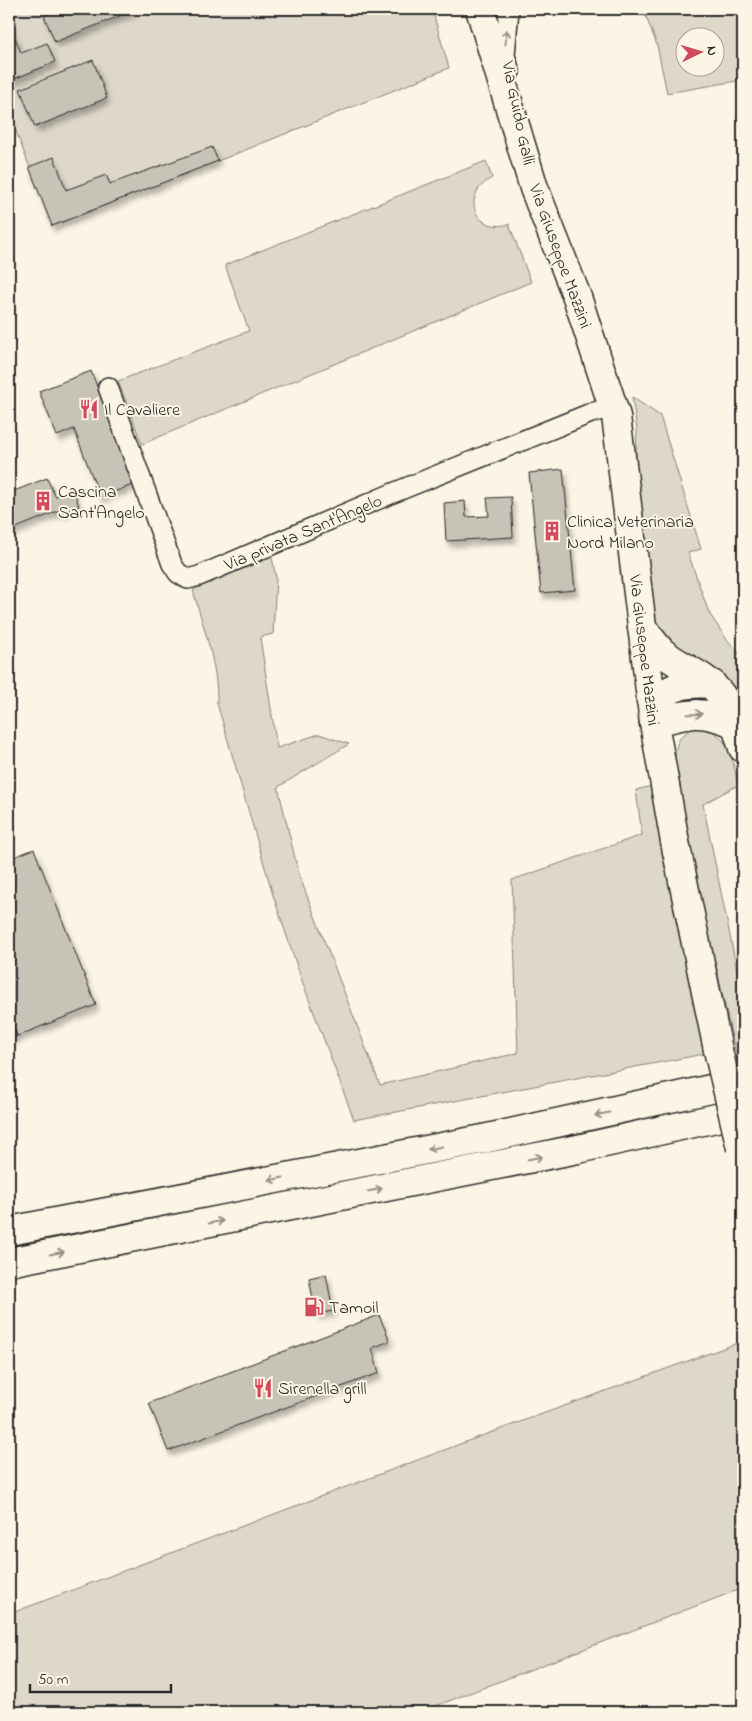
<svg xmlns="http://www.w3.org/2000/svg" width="752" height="1721" font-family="'Indie Flower',sans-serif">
  <defs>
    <filter id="shadow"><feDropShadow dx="3" dy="5.5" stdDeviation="2.5" flood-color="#0004"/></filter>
  </defs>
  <rect width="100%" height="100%" fill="#fcf5e5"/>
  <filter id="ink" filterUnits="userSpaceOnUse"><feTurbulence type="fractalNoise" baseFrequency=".02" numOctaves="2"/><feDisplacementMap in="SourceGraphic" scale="10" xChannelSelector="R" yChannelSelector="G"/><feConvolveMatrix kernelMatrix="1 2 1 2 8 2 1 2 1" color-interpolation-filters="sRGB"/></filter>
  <g filter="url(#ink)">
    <path fill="#ded8ca" stroke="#84827a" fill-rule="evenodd" d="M9 9H432L449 68 218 161 52 226 9 113Z
      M643 9H743V80L667 93 657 45ZM684 38H714V68H684Z
      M486 161 492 178C460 194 474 234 509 224L531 282 142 444 118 381 249 331 225 265Z
      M632 397 660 416 701 549 688 553 709 613 725 637 743 658V717L665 639 657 624 651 603 635 479 637 430Z
      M272 557 276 578 273 634 260 637 277 748 319 734 349 744 278 787 299 875 380 1085 518 1053 512 880 642 835 636 790 652 786 669 883 704 1054 354 1120 301 978 273 895 217 703C218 665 203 627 193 590Z
      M696 727C728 728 733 760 738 785L703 804 740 985 743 984V1058L737 1059 701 900 675 763C675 743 678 735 696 727Z
      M743 1341V1588L420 1712H9V1614L476 1438Z"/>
    <path fill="#c8c3b7" stroke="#2b2b2b" filter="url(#shadow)" d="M62 9H137L55 42 44 16Z
      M9 22 21 53 47 43 55 62 9 81Z
      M93 60 107 98 35 127 20 89Z
      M212 147 218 161 52 226 29 167 54 157 66 190 106 175 110 184Z
      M91 371 135 484 100 497 74 429 57 436 39 391Z
      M563 469 575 590 541 593 529 473Z
      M47 478 55 496 73 489 79 506 61 513 60 510 9 531V493Z
      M511 497 513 537 446 541 444 503 465 501 466 517 489 516 487 498Z
      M34 849 96 1005 17 1036 9 1015V859Z
      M9 1015 17 1036 9 1039Z
      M326 1274 333 1311 316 1314 309 1278Z
      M379 1315 390 1341 372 1348 379 1373 168 1451 149 1403Z"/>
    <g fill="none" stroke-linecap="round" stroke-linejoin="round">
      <defs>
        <path id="street" d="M509 9 505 55 510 72
          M108 387 172 564 178 573 188 579 199 576 393 493 591 413 613 407"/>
        <path id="secondary" d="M480 9 534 188 577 297 616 416 654 723 675 842 718 1050"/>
        <path id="highway" d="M642 628C649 636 655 645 662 652 681 668 705 674 721 695 732 710 737 730 743 748
          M651 701C675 686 683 682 712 684
          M654 723C688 713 702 709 735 724
          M9 1231 483 1139 743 1082
          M9 1262 578 1149 743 1112"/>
      </defs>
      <use href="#street" stroke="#2b2b2b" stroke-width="22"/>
      <use href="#secondary" stroke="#2b2b2b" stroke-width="31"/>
      <use href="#highway" stroke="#2b2b2b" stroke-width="31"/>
      <use href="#street" stroke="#fcf5e5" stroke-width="19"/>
      <use href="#secondary" stroke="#fcf5e5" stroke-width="28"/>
      <use href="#highway" stroke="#fcf5e5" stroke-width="28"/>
      <defs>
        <path id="secondary-bridge" d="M718 1050 741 1148"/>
      </defs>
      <use href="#secondary-bridge" stroke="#2b2b2b" stroke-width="31" stroke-linecap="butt"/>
      <use href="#secondary-bridge" stroke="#fcf5e5" stroke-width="28"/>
    </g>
    <defs><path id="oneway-shaft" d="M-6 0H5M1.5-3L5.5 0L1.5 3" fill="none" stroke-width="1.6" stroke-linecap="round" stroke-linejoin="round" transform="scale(1.25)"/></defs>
    <g stroke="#949088">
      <use href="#oneway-shaft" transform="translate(506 37) rotate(-86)"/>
      <use href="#oneway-shaft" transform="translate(695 714) rotate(-1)"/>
      <use href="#oneway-shaft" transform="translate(602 1114) rotate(168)"/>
      <use href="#oneway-shaft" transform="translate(435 1148) rotate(169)"/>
      <use href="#oneway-shaft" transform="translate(535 1158) rotate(-11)"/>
      <use href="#oneway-shaft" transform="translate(276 1179) rotate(169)"/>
      <use href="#oneway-shaft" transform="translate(375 1190) rotate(-11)"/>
      <use href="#oneway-shaft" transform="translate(216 1222) rotate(-11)"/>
      <use href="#oneway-shaft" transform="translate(57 1253) rotate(-11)"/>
    </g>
  </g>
  <defs>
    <symbol id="restaurant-bare" viewBox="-9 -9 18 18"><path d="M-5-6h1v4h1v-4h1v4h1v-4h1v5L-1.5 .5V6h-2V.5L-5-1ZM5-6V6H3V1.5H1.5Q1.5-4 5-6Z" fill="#d1495b" stroke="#fcf5e5" stroke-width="2.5" paint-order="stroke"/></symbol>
    <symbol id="building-bare" viewBox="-9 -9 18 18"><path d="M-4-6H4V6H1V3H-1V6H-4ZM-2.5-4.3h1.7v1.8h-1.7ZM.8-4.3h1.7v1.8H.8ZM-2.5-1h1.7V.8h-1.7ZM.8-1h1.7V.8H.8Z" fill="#d1495b" stroke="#fcf5e5" stroke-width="2.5" paint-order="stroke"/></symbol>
    <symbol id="fuel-bare" viewBox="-9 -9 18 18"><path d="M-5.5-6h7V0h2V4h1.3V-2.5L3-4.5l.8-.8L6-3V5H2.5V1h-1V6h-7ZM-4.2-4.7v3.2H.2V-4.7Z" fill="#d1495b" stroke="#fcf5e5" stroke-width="2.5" paint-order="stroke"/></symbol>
  </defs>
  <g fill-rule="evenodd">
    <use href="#restaurant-bare" x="75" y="395" width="28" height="28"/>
    <use href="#building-bare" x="29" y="487" width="28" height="28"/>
    <use href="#building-bare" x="538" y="517" width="28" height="28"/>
    <use href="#fuel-bare" x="300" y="1293" width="28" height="28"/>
    <use href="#restaurant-bare" x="249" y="1374" width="28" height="28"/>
  </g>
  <g text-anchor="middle" stroke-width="4" stroke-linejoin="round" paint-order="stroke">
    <g font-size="18" fill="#2b2b2b" stroke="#fcf5e5">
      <text transform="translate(519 113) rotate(78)" y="6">Via Guido Galli</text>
      <text transform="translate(561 256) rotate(70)" y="6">Via Giuseppe Mazzini</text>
      <text transform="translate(303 532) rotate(-23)" y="6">Via privata Sant'Angelo</text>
      <text transform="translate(645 650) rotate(83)" y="6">Via Giuseppe Mazzini</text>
    </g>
    <g font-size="18" fill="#2b2b2b" stroke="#fcf5e5" text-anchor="start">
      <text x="104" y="415">Il Cavaliere</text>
      <text x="58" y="497">Cascina<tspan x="58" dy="21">Sant'Angelo</tspan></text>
      <text x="567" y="527">Clinica Veterinaria<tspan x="567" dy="21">Nord Milano</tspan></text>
      <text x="329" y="1313">Tamoil</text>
      <text x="278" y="1394">Sirenella grill</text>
    </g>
  </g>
  <rect width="752" height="1721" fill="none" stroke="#fcf5e5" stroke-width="30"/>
  <rect x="15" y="15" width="722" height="1691" fill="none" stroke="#2b2b2b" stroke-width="2" filter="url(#ink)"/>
  <g transform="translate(700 52) rotate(85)"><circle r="24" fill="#fcf5e5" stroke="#a8a49b"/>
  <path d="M0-4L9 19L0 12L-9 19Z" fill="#d1495b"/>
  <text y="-8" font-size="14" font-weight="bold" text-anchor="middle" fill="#2b2b2b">N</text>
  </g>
  <path d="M30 1684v8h141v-8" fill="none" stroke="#2b2b2b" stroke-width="2.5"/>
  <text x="38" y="1684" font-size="15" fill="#2b2b2b" stroke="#fcf5e5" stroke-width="4" paint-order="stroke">50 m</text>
</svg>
